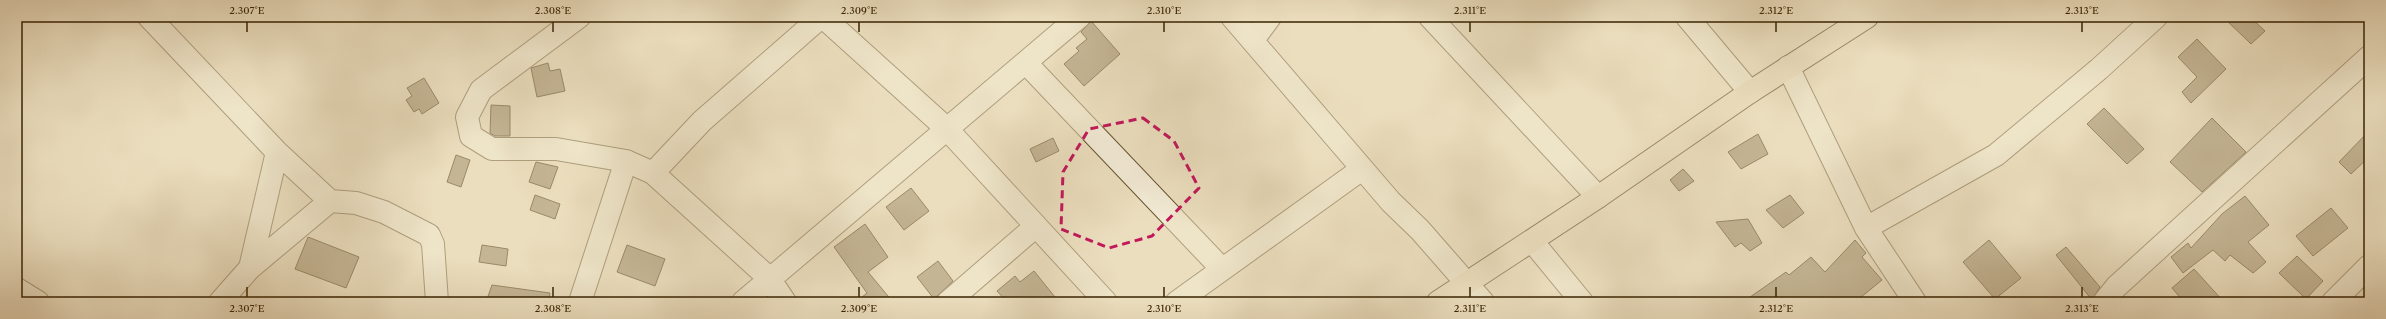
<svg xmlns="http://www.w3.org/2000/svg" width="2386" height="319" font-family="'Libre Caslon Text',serif">
  <rect width="100%" height="100%" fill="#ebdebe"/>
  <filter id="stains"><feTurbulence type="fractalNoise" baseFrequency=".005" numOctaves="4"/><feColorMatrix values="0 0 0 0 .2 0 0 0 0 .09 0 0 0 0 .02 0 0 0 .5 -.17"/></filter>
  <radialGradient id="worn" r=".72"><stop offset=".6" stop-color="#630" stop-opacity="0"/><stop offset="1" stop-color="#630" stop-opacity=".3"/></radialGradient>
  <path fill="#968463" stroke="#392301" d="M2223 17H2250L2265 31 2251 44Z
    M1091 21 1120 54 1084 86 1064 64 1079 51 1076 48 1087 39 1081 32Z
    M2197 39 2226 69 2191 103 2182 92 2197 77 2178 57Z
    M548 63 550 71 560 69 565 91 537 97 531 68Z
    M424 78 439 103 422 114 419 109 414 112 406 100 412 96 407 88Z
    M491 105 510 106V136H495L490 133Z
    M2104 108 2144 149 2127 164 2087 124Z
    M2212 118 2246 152 2202 192 2170 162Z
    M2369 131V157L2351 174 2339 162Z
    M1758 134 1768 154 1741 169 1728 152Z
    M1053 138 1059 151 1036 162 1030 149Z
    M456 155 470 160 461 187 447 182Z
    M536 162 558 167 550 189 529 182Z
    M1683 169 1694 181 1679 191 1670 180Z
    M911 188 929 211 904 230 886 207Z
    M535 195 560 204 555 219 530 210Z
    M1790 195 1804 213 1783 228 1766 210Z
    M2245 196 2269 225 2248 242 2266 262 2253 273 2230 255 2225 261 2213 250 2183 273 2171 257 2188 243 2191 248 2222 214Z
    M2331 208 2348 228 2313 256 2296 236Z
    M1748 219 1762 243 1750 251 1741 243 1735 247 1716 222Z
    M865 224 888 257 868 272 893 302H856L867 293 834 247Z
    M308 237 359 257 346 288 295 269Z
    M1855 240 1866 253 1862 257 1882 280 1855 302H1743L1786 272 1789 275 1811 257 1825 272Z
    M1989 240 2021 278 1995 299 1963 262Z
    M482 245 508 249 506 266 479 262Z
    M627 245 665 259 655 286 617 272Z
    M2066 247 2100 287 2092 300 2056 255Z
    M2297 256 2323 281 2306 299 2279 273Z
    M938 261 953 281 934 299 917 277Z
    M2194 269 2224 302H2184L2172 288Z
    M1034 271 1059 302H1007L997 291 1015 276 1020 282Z
    M492 285 550 293 549 302H486Z"/>
  <g fill="none" stroke-linecap="round" stroke-linejoin="round">
    <defs>
      <path id="minor" d="M149 17 277 152 330 201 356 203 384 212 429 235 433 244 437 302
        M579 17 481 90 467 117 471 136 492 149H556L626 161 653 173 769 278 785 302
        M823 17 946 128 1106 302
        M1232 17 1391 202 1420 230 1483 302
        M1430 17 1598 197
        M1687 17 1750 92
        M1253 40 1270 17
        M1026 63 1222 269
        M1788 67 1866 228 1915 302
        M653 173 702 121 821 17
        M1866 228 1996 155 2099 69 2156 17
        M1532 241 1582 302
        M250 268 277 152
        M17 289 38 302
        M220 302 250 268 330 201
        M580 302 626 161
        M743 302 1079 17
        M948 302 1036 226
        M1177 302 1362 169
        M2104 302 2116 287 2369 57
        M2333 302 2369 266"/>
      <path id="major" d="M1438 302 1598 197 1750 92 1867 17"/>
    </defs>
    <use href="#minor" stroke="#665230" stroke-width="24"/>
    <use href="#major" stroke="#392301" stroke-width="24"/>
    <use href="#minor" stroke="#f2ead5" stroke-width="22"/>
    <use href="#major" stroke="#ebdebe" stroke-width="22"/>
  </g>
  <path d="M0 0H2386V319H0ZM1143 118 1174 141 1199 188 1152 236 1109 248 1061 229 1063 172 1089 129Z" fill="#ebdebe" fill-opacity=".55" fill-rule="evenodd"/>
  <path fill="none" stroke="#c2185b" stroke-width="3" stroke-dasharray="8 5" stroke-linejoin="round" d="M1143 118 1174 141 1199 188 1152 236 1109 248 1061 229 1063 172 1089 129Z"/>
  <path fill="none" stroke="#392301" stroke-width="1.5" d="M247 22V32M553 22V32M859 22V32M1164 22V32M1470 22V32M1776 22V32M2082 22V32M247 287V297M553 287V297M859 287V297M1164 287V297M1470 287V297M1776 287V297M2082 287V297"/>
  <rect width="2386" height="319" fill="none" stroke="#ebdebe" stroke-width="44"/>
  <rect x="22" y="22" width="2342" height="275" fill="none" stroke="#392301" stroke-width="1.5"/>
  <g font-size="10" text-anchor="middle" fill="#392301">
    <text x="247" y="14">2.307°E</text>
    <text x="553" y="14">2.308°E</text>
    <text x="859" y="14">2.309°E</text>
    <text x="1164" y="14">2.310°E</text>
    <text x="1470" y="14">2.311°E</text>
    <text x="1776" y="14">2.312°E</text>
    <text x="2082" y="14">2.313°E</text>
    <text x="247" y="312">2.307°E</text>
    <text x="553" y="312">2.308°E</text>
    <text x="859" y="312">2.309°E</text>
    <text x="1164" y="312">2.310°E</text>
    <text x="1470" y="312">2.311°E</text>
    <text x="1776" y="312">2.312°E</text>
    <text x="2082" y="312">2.313°E</text>
  </g>
  <rect width="100%" height="100%" filter="url(#stains)"/>
  <rect width="100%" height="100%" fill="url(#worn)"/>
</svg>
